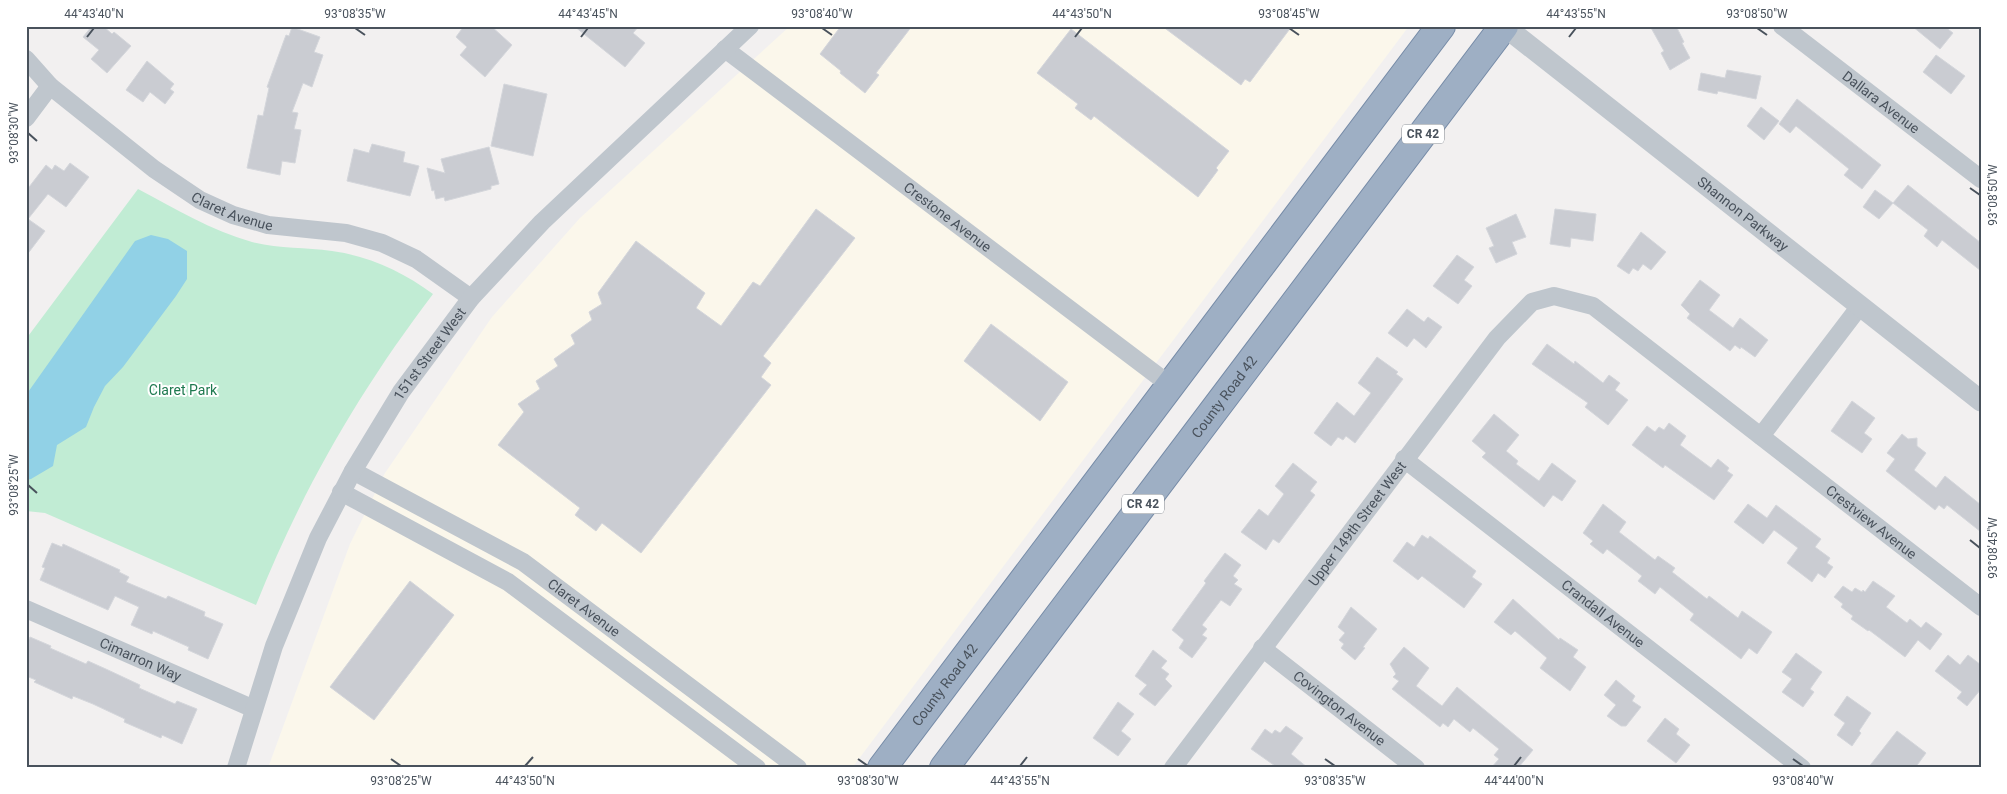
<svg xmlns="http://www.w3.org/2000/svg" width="2007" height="794" font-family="Roboto,sans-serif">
  <rect width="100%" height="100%" fill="#f2f0f0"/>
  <path fill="#fbf7eb" d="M790 26H1409L852 768H268L350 544 385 473 492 317 580 218Z"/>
  <path fill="#c1ecd4" d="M138 189C174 208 212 231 252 242 279 249 305 247 332 251 369 256 403 272 433 294 358 393 302 490 256 605L45 513 26 511V339Z"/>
  <path fill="#91d1e6" d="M151 235 168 239 187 251V279L176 296 123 367 105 386 94 407 86 427 57 445 53 466 31 479 26 480V395L135 241Z"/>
  <path fill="#caccd2" stroke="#d4d6db" d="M92 26H103L112 34 114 32 131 46 107 73 91 59 99 50 83 37Z
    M464 26H491L512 45 485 77 460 55 467 47 456 37Z
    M574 26H639L633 33 645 43 625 67Z
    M841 26H912L876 73 879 75 865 93 840 73 841 71 820 54Z
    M1162 26H1292L1250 82 1245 79 1241 85Z
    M1650 26H1676L1684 42 1682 43 1690 58 1670 70 1661 53 1664 51Z
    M1912 26H1944L1953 33 1940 49Z
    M292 27 320 37 314 52 323 55 312 87 303 83 292 112 298 113 294 129 301 130 295 163 282 161 280 175 247 168 258 115 263 116 269 88 267 87 286 35 289 36Z
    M1071 29 1229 151 1216 168 1218 170 1198 197 1094 116 1091 120 1075 108 1078 104 1037 73Z
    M1936 55 1965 76 1951 94 1923 72Z
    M147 61 174 84 170 89 174 92 165 104 150 92 143 102 126 90Z
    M1727 70 1761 76 1756 99 1718 91 1717 94 1698 90 1701 73 1725 78Z
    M504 84 547 94 533 156 491 146Z
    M1797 99 1881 165 1862 189 1844 175 1849 169 1796 126 1790 133 1779 124Z
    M1761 107 1779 121 1764 140 1747 126Z
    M372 144 405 152 403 162 419 166 410 196 347 181 354 149 369 153Z
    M489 147 499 184 491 186V189L445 201 444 197 436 199 434 190 432 191 427 168 445 173 441 159Z
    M70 163 89 177 66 207 48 194 28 219 45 231 26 256V191L46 165 52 170 55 165 64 171Z
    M1908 185 1981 243V271L1942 240 1937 247 1924 236 1928 230 1893 203Z
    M1875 190 1893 203 1879 219 1863 207Z
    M816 209 855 238 763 356 771 363 761 377 771 385 641 553 602 523 596 531 575 515 580 508 498 445 524 412 518 404 540 389 536 381 558 366 554 359 575 344 571 335 592 320 589 312 602 304 598 293 636 241 705 293 696 308 721 326 753 282 760 286Z
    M1555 209 1596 214 1593 241 1571 238 1570 247 1550 244Z
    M1516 214 1526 237 1512 242 1517 254 1496 263 1489 248 1494 246 1486 228Z
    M1641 232 1666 252 1651 270 1643 264 1638 271 1633 268 1629 274 1617 266Z
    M1457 255 1474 267 1464 280 1472 286 1458 304 1433 286Z
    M1700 280 1720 295 1709 310 1733 328 1740 318 1768 340 1755 357 1741 347 1740 349 1735 345 1730 351 1687 318 1690 314 1681 305Z
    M1407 309 1424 322 1428 317 1442 327 1426 348 1414 338 1407 347 1388 333Z
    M991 324 1068 382 1040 421 964 361Z
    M1547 344 1574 364 1575 361 1603 383 1609 375 1620 383 1615 390 1628 400 1608 425 1585 407 1588 403 1532 364Z
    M1377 357 1398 372 1396 374 1403 379 1355 443 1346 436 1343 440 1338 437 1331 446 1314 433 1337 402 1354 416 1371 393 1358 383Z
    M1852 401 1875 418 1864 433 1872 439 1862 453 1831 431Z
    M1494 414 1519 435 1506 451 1518 461 1516 464 1539 481 1552 463 1576 481 1562 501 1553 495 1544 507 1482 457 1486 453 1472 441Z
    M1669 423 1686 436 1680 445 1711 468 1718 459 1729 468 1727 471 1733 475 1714 500 1665 465 1663 468 1632 445 1647 426 1655 432 1659 427 1664 430Z
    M1902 434 1908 439 1917 438V446L1926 453 1914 470 1936 488 1945 476 1981 505V532L1947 505 1944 509 1939 505 1935 510 1886 471 1895 459 1887 453Z
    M1293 463 1317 482 1310 491 1315 495 1279 543 1273 539 1266 550 1241 532 1259 509 1268 516 1284 494 1275 486Z
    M1603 504 1626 522 1619 532 1655 560 1658 556 1675 568 1672 572 1707 599 1709 596 1738 618 1742 611 1772 632 1757 654 1749 648 1741 659 1690 620 1694 614 1660 587 1655 594 1638 581 1642 576 1607 549 1603 554 1590 544 1593 541 1583 533Z
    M1748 504 1767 518 1776 505 1821 539 1815 547 1830 558 1827 563 1833 567 1825 578 1818 573 1812 582 1787 563 1798 548 1774 530 1763 544 1734 522Z
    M1422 535 1428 539 1430 536 1476 571 1472 577 1482 584 1464 608 1422 576 1418 580 1393 561 1407 542 1414 547Z
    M52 543 62 547 63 544 120 570 119 572 129 577 126 582 166 599 168 596 205 612 204 616 223 624 208 659 188 650 189 647 153 631 152 634 131 625 139 607 115 596 108 610 40 580 45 568 42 567Z
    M1225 553 1241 565 1233 576 1238 580 1234 584 1242 589 1230 606 1221 600 1202 625 1207 629 1202 635 1207 638 1192 658 1179 648 1184 640 1172 630 1206 583 1204 581Z
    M410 581 454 615 374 720 330 687Z
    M1873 581 1895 596 1886 607 1907 623 1910 619 1921 628 1926 622 1942 634 1930 650 1918 640 1905 657 1869 630 1868 631 1851 619 1853 616 1841 607 1843 604 1834 597 1843 586 1852 592 1855 588 1862 592 1863 590 1865 592Z
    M1513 599 1559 640 1560 638 1578 650 1573 657 1586 667 1570 691 1540 668 1547 658 1515 631 1511 635 1494 622Z
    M1351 607 1377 629 1363 647 1365 648 1355 660 1341 648 1344 644 1339 640 1345 633 1338 627Z
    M30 637 51 646 50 648 86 664 88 661 108 670 140 685 139 688 175 704 177 701 197 709 182 744 162 735 161 738 124 722 125 719 93 704 73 696 72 699 34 682 36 680 26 676V646Z
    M1404 647 1429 668 1416 686 1442 706 1457 687 1533 750 1518 768H1491L1499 759 1494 755 1499 749 1473 728 1470 732 1454 719 1448 727 1443 723 1440 727 1392 689 1399 681 1393 677 1396 674 1390 664Z
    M1153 650 1167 661 1161 668 1169 674 1165 679 1172 686 1155 706 1139 694 1147 685 1135 676Z
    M1796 653 1822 672 1810 689 1814 692 1803 707 1782 692 1792 679 1782 672Z
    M1948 655 1960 665 1968 655 1981 665V689L1967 706 1957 698 1962 692 1935 671Z
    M1616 680 1635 696 1632 701 1641 707 1626 726H1621L1607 716 1616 705 1604 695Z
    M1847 696 1871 713 1859 731 1861 733 1852 746 1837 735 1845 723 1834 715Z
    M1118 702 1134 714 1121 731 1131 739 1118 756 1093 738Z
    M1665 718 1679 729 1676 734 1690 745 1676 763 1647 741Z
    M1286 726 1303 738 1291 754 1308 768H1278L1251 749 1265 729 1272 734 1275 730 1280 733Z
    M1897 731 1926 753 1915 768H1868Z"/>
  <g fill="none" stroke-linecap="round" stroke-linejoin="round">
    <defs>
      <g id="trunk">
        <path id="s11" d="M882 768 1441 26"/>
        <path id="s12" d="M944 768 1504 26"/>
      </g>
    </defs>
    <use href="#trunk" stroke="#768ba7" stroke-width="30"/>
    <g stroke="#bfc6cd" stroke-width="18">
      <path id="s1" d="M1782 26 1981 179"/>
      <path id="s2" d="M725 49 1170 385"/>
      <path id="s3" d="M26 59 50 86 154 169 200 200 233 215 268 225 346 233 382 243 416 259 471 298"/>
      <path d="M26 118 50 86"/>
      <path d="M1761 436 1860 306"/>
      <path id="s4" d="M1404 459 1802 768"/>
      <path id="s5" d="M353 471 523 562 798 768"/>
      <path d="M341 492 508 582 757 768"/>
      <path id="s6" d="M26 609 254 709"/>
      <path id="s7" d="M1262 648 1416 768"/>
      <path id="s8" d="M236 768 274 646 318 538 353 471 401 392 471 298 542 222 750 26"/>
      <path id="s9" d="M1173 768 1497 338 1532 302 1554 296 1593 306 1981 607"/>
    </g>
    <path stroke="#bfc6cd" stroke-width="21" id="s10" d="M1504 26 1981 401"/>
    <use href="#trunk" stroke="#9eafc4" stroke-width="28"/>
  </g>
  <path fill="none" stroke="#49525c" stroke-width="2" d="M355 28 365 35M822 28 832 35M1289 28 1299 35M1757 28 1767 35M87 37 94 28M581 37 588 28M1075 37 1082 28M1569 37 1576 28M28 133 37 141M1970 188 1980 195M28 485 37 493M1970 540 1980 548M391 759 401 766M858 759 868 766M1325 759 1335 766M1793 759 1803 766M525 766 533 757M1020 766 1027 757M1514 766 1521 757"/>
  <g text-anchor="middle" stroke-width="4" stroke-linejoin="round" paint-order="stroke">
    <g fill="#fff" stroke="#80868d" stroke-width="1">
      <rect x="1402" y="124.5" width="42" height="19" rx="4"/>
      <rect x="1122" y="494.5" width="42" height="19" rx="4"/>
    </g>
    <g font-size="12" font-weight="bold" fill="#49525c">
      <text x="1423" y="138">CR 42</text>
      <text x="1143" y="508">CR 42</text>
    </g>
    <g font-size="14" fill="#49525c" stroke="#fff">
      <text dy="5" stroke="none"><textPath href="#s1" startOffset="125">Dallara Avenue</textPath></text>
      <text dy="5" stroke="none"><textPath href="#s3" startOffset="259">Claret Avenue</textPath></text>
      <text dy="5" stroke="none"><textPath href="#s10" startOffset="304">Shannon Parkway</textPath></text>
      <text dy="5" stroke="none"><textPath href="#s2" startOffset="279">Crestone Avenue</textPath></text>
      <text dy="5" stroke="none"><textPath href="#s8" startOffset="460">151st Street West</textPath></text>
      <text dy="5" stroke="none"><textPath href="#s12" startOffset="465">County Road 42</textPath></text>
      <text dy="5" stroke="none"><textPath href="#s9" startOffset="1004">Crestview Avenue</textPath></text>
      <text dy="5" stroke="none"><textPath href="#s9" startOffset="306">Upper 149th Street West</textPath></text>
      <text dy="5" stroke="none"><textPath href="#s5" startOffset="269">Claret Avenue</textPath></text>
      <text dy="5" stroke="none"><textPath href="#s4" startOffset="252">Crandall Avenue</textPath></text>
      <text dy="5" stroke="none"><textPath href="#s6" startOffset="125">Cimarron Way</textPath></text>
      <text dy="5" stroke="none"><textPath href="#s11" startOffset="104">County Road 42</textPath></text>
      <text dy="5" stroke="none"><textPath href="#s7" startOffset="98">Covington Avenue</textPath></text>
    </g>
    <g font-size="14" fill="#1e794f" stroke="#fff">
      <text x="183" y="395">Claret Park</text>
    </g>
  </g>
  <rect width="2007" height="794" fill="none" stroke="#ffffff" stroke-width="55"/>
  <rect x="28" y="28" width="1952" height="738" fill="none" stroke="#49525c" stroke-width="2"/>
  <g font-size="12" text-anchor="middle" fill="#49525c">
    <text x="94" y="18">44°43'40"N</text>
    <text x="355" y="18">93°08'35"W</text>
    <text x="588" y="18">44°43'45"N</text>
    <text x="822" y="18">93°08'40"W</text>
    <text x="1082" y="18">44°43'50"N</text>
    <text x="1289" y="18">93°08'45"W</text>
    <text x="1576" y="18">44°43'55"N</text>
    <text x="1757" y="18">93°08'50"W</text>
    <text transform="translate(14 133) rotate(-90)" y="4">93°08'30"W</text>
    <text transform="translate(1993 195) rotate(-90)" y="4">93°08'50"W</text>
    <text transform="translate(14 485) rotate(-90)" y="4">93°08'25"W</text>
    <text transform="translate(1993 548) rotate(-90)" y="4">93°08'45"W</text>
    <text x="401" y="785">93°08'25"W</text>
    <text x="525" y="785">44°43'50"N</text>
    <text x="868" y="785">93°08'30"W</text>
    <text x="1020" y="785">44°43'55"N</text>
    <text x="1335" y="785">93°08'35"W</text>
    <text x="1514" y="785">44°44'00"N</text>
    <text x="1803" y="785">93°08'40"W</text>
  </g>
</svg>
